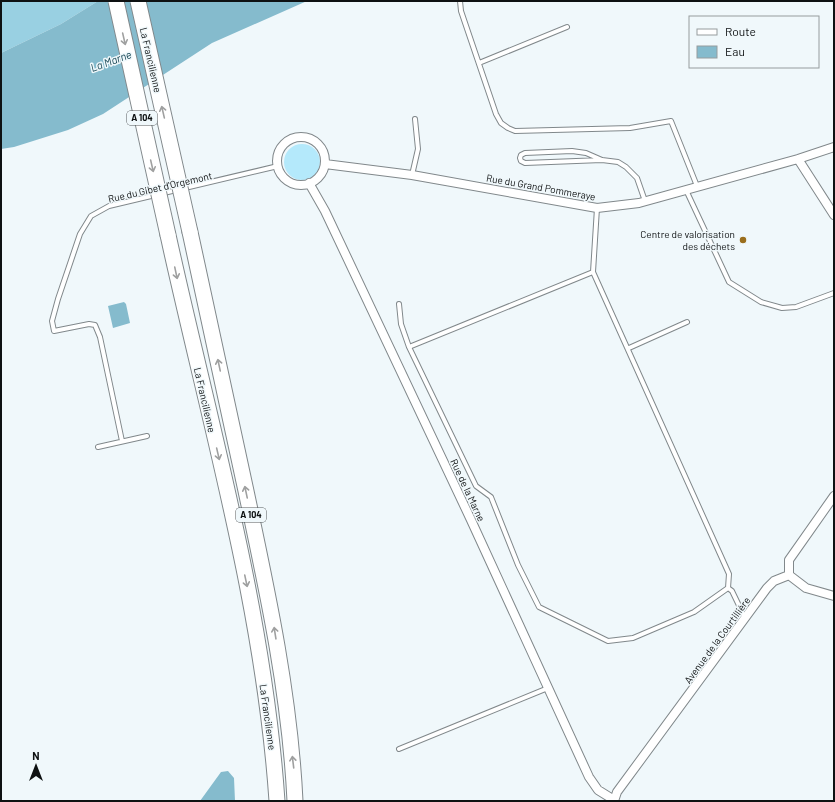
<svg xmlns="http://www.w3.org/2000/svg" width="835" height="802" font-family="Barlow,sans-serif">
  <rect width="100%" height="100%" fill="#f0f8fb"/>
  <path fill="#b4e9fb" d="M284 162a18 18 0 1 1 36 0a18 18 0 1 1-36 0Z"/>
  <path fill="#99d0e2" d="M1 1H98L61 24 1 53Z"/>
  <path fill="#85bbcd" d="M98 1H307L212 43 103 114 68 130 14 147 1 149V53L61 24Z
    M124 302 126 304 130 323 113 328 108 306Z
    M228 771 234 778 235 801H200L221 772Z"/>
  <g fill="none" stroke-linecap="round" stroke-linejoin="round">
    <defs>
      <path id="service" d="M460 1 461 11 496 114 501 123 508 128 515 131 630 128 671 121 697 186
        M479 63 567 27
        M602 160 525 163 521 161 520 158 521 155 525 153 572 151 586 153 602 160 618 162 626 167 637 178 645 201
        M412 175 418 149 415 119
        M686 190 729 282 761 302 782 308 796 307 834 293
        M399 304 401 324 409 347 476 486 491 497 518 565 539 607 608 641 633 638 694 612 728 588 729 574 593 272
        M409 347 593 272 597 208
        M629 348 687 322
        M122 441 100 337 95 325 89 324 54 331 52 321 58 299 80 234 91 216 109 206 278 166
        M98 447 147 436
        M728 588 732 591 745 618
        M399 749 548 688"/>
      <path id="minor" d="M277 161a24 24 0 1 1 48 0a24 24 0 1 1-48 0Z
        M798 159 834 215
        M325 164 412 175 597 208 639 203 798 159 834 147
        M309 183 325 211 471 520 589 777 598 790 614 800
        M789 575V560L834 496
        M789 575 806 588 834 596
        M614 801 617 792 767 588 774 581 789 575"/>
      <path id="motorway" d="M190 232C209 318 227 405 246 491 268 594 290 696 295 801
        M168 235C209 422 264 609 277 801"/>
    </defs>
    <use href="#service" stroke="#81888b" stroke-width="6"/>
    <use href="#minor" stroke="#81888b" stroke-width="10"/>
    <use href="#motorway" stroke="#81888b" stroke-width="17"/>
    <use href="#service" stroke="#fff" stroke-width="4"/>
    <use href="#minor" stroke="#fff" stroke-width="8"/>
    <use href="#motorway" stroke="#fff" stroke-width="15"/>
    <defs>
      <path id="motorway-bridge" d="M116 1 168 235
        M138 1 190 232"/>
    </defs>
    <use href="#motorway-bridge" stroke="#81888b" stroke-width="17" stroke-linecap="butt"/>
    <use href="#motorway-bridge" stroke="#fff" stroke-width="15"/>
  </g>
  <defs><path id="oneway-shaft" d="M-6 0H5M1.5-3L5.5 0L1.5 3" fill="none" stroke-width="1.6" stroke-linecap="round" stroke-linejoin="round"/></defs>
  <g stroke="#9fa0a0">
    <use href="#oneway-shaft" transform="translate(124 39) rotate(77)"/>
    <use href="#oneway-shaft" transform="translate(163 112) rotate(-103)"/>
    <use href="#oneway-shaft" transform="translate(152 166) rotate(77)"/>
    <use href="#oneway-shaft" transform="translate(176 273) rotate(78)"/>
    <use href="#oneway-shaft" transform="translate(219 365) rotate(-102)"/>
    <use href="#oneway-shaft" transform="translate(218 454) rotate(77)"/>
    <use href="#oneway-shaft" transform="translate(246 492) rotate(-102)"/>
    <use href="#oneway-shaft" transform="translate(246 581) rotate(78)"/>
    <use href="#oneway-shaft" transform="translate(275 633) rotate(-99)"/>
    <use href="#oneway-shaft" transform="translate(293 762) rotate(-97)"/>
  </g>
  <circle fill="#9a6e1c" stroke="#f0f8fb" stroke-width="1.5" cx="743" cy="240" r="4"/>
  <g text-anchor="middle" stroke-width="3" stroke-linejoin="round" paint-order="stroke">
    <g fill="#f0f8fb" stroke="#525658" stroke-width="1">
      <rect x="127" y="111" width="30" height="14" rx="3"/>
      <rect x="236" y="508" width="30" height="14" rx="3"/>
    </g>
    <g font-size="9" font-weight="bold" fill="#0e1112">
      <text x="142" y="121">A 104</text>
      <text x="251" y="518">A 104</text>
    </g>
    <g font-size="10" fill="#0e1112" stroke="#f0f8fb">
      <text transform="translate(151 60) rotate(77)" y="4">La Francilienne</text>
      <text transform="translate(160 187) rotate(-13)" y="4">Rue du Gibet d'Orgemont</text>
      <text transform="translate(541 187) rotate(10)" y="4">Rue du Grand Pommeraye</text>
      <text transform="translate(205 400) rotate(77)" y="4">La Francilienne</text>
      <text transform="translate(468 490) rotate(65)" y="4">Rue de la Marne</text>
      <text transform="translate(717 640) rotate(-54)" y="4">Avenue de la Courtillière</text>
      <text transform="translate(268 717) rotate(82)" y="4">La Francilienne</text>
    </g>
    <g font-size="10" fill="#0e1112" stroke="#f0f8fb" text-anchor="end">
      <text x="735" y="238">Centre de valorisation<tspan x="735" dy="12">des déchets</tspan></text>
    </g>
    <g font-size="11" font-style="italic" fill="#1a4957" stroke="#f0f8fb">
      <text transform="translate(111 61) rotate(-20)" y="4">La Marne</text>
    </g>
  </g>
  <rect width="835" height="802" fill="none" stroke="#0e1112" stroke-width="4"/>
  <rect x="689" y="16" width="130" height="52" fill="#f0f8fb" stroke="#969c9e"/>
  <rect x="697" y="29" width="20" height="6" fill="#ffffff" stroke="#969c9e"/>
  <text x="725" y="36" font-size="12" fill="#0e1112">Route</text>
  <rect x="697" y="46" width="20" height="12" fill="#85bbcd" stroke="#969c9e"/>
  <text x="725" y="56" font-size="12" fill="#0e1112">Eau</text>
  <g transform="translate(36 766)" stroke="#f0f8fb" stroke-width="3" paint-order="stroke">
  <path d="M0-3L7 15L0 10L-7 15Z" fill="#0e1112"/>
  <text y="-6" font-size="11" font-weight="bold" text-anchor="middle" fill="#0e1112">N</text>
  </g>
</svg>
